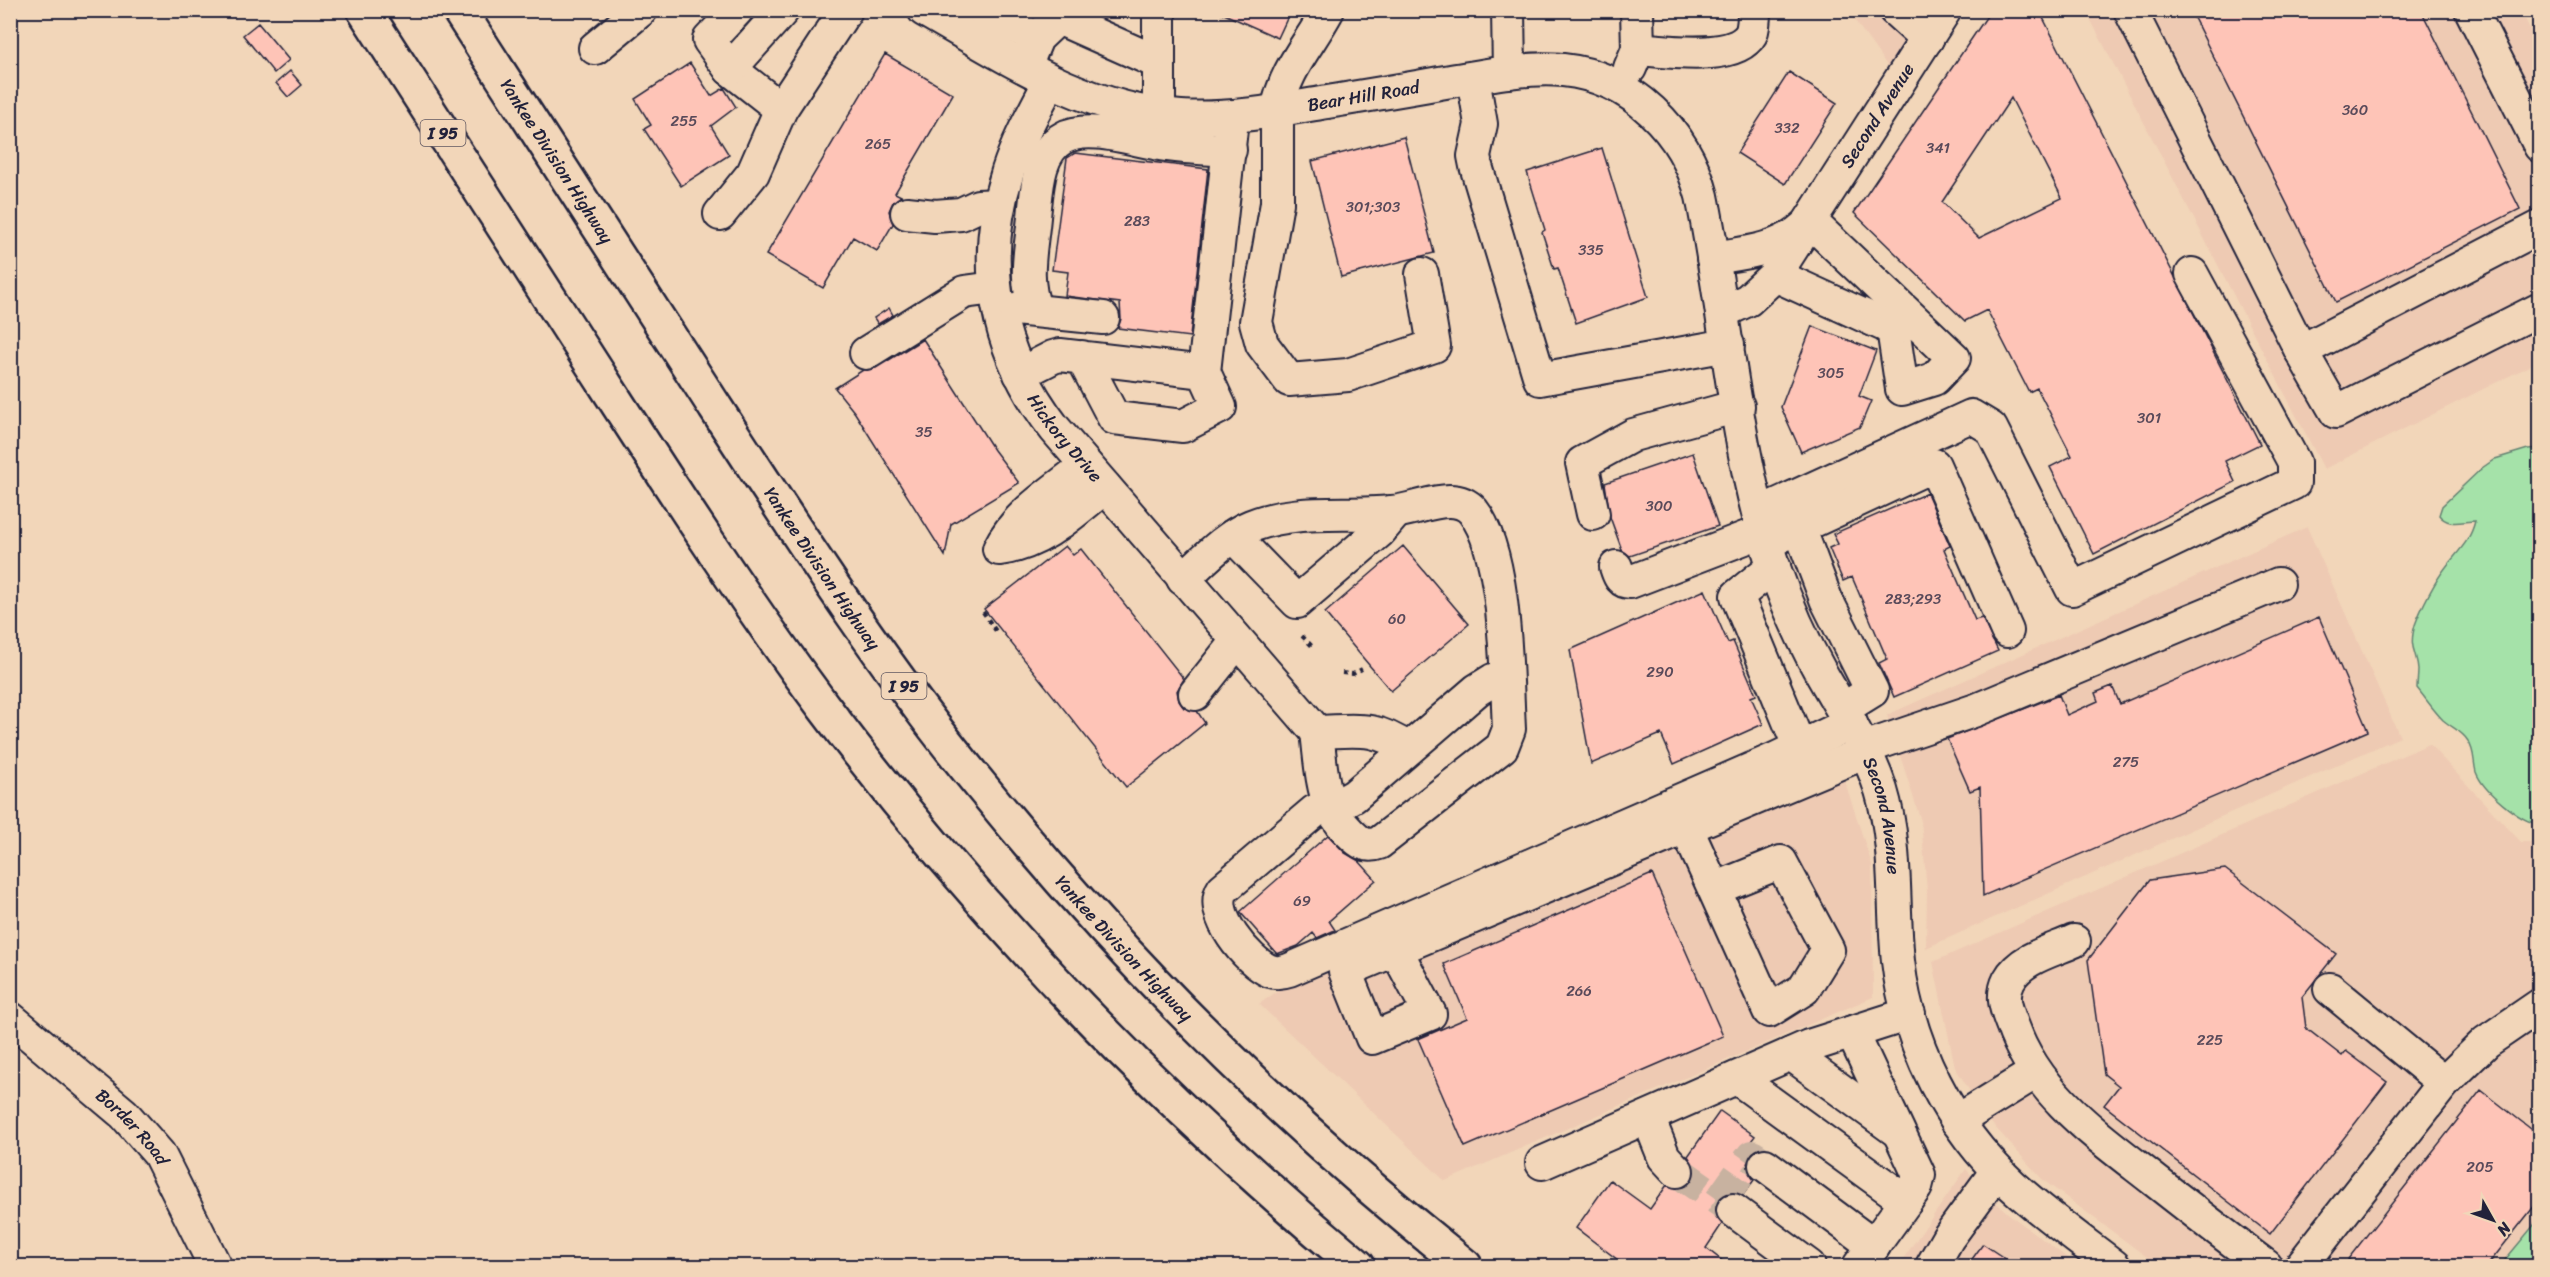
<svg xmlns="http://www.w3.org/2000/svg" width="2550" height="1277" font-family="Sriracha,sans-serif">
  <rect width="100%" height="100%" fill="#f2d6b9"/>
  <filter id="ink" filterUnits="userSpaceOnUse"><feTurbulence type="fractalNoise" baseFrequency=".0167" numOctaves="2"/><feDisplacementMap in="SourceGraphic" scale="12" xChannelSelector="R" yChannelSelector="G"/><feConvolveMatrix kernelMatrix="1 2 1 2 8 2 1 2 1" color-interpolation-filters="sRGB"/></filter>
  <g filter="url(#ink)">
    <path fill="#eecab3" d="M1848 11H1929L1891 71Z
      M2086 11H2521L2539 47V361L2324 469Z
      M2307 527 2400 737 1926 948 1927 891 1921 821 1887 715Z
      M2429 744 2521 842H2539V1266H2159L2043 1180 1985 1116 1955 1067 1933 962Z
      M1833 745 1872 865 1873 997 1445 1181 1259 1004 1316 964Z
      M1966 1169 1990 1197 2010 1215 2078 1266H1898Z"/>
    <path fill="#a5e2a9" stroke="#648272" stroke-width="1.5" d="M2539 448H2540L2539 824C2520 822 2483 791 2476 772 2473 761 2475 751 2468 741 2462 731 2452 728 2443 720 2434 711 2426 699 2417 688 2417 682 2418 676 2418 670 2417 650 2408 650 2415 625 2421 608 2435 581 2446 567 2458 551 2470 542 2475 521 2462 521 2448 527 2439 515L2442 506 2482 468 2495 459 2528 449Z
      M2539 1219V1266H2500Z"/>
    <path fill="#fec4b7" stroke="#22223b" stroke-width="1.5" fill-rule="evenodd" d="M1215 10H1291L1278 38Z
      M1991 10H2039L2260 444 2225 461 2235 482 2094 554 2050 467 2072 456 2037 388 2029 392 1987 310 1965 321 1854 213ZM2011 98 2062 198 1979 238 1942 202Z
      M2190 10H2421L2520 209 2336 302Z
      M258 23 289 60 274 73 243 35Z
      M885 54 953 94 895 193 901 196 893 202 889 211 893 224 877 251 853 237 823 288 766 255Z
      M690 63 711 96 724 88 736 107 711 126 729 155 681 186 644 129 651 125 635 99Z
      M290 71 302 85 288 97 276 83Z
      M1789 72 1837 103 1785 184 1737 153Z
      M1404 137 1434 253 1341 277 1312 161Z
      M1602 148 1648 297 1576 323 1558 268 1554 269 1542 232 1545 230 1527 172Z
      M1075 153 1208 169 1190 337 1118 328 1121 319 1120 303 1065 296 1068 272 1052 270 1067 158Z
      M889 308 893 315 878 324 874 318Z
      M1812 326 1876 351 1859 396 1871 401 1860 427 1801 452 1781 407Z
      M923 339 994 450 1019 483 951 524 945 556 855 413 835 388 863 370 876 368Z
      M1693 453 1718 526 1630 556 1622 550 1610 517 1605 483Z
      M1927 493 1950 546 1944 549 1975 620 1982 618 1998 651 1894 697 1879 663 1887 659 1852 577 1843 581 1829 548 1838 544 1833 534Z
      M1065 546 1073 555 1081 549 1184 679 1177 691 1179 701 1184 708 1197 711 1205 723 1126 787 984 609Z
      M1403 546 1469 624 1391 691 1325 613Z
      M1705 590 1728 643 1733 641 1756 695 1751 697 1763 724 1674 764 1661 734 1591 764 1570 650Z
      M2319 617 2368 731 1983 896 1980 787 1970 791 1947 739 2059 695 2067 715 2098 701 2095 693 2112 686 2120 704Z
      M1328 835 1345 853 1359 861 1376 880 1329 921 1335 930 1317 938 1313 933 1298 946 1277 954 1240 912Z
      M2225 869 2336 954 2302 997 2306 1028 2342 1056 2346 1051 2387 1082 2270 1234 2104 1105 2119 1086 2104 1074 2088 960 2150 880Z
      M1652 874 1723 1036 1465 1147 1418 1039 1467 1018 1444 964Z
      M2481 1090 2540 1136V1199L2487 1266H2358L2348 1259Z
      M1720 1111 1755 1136 1748 1145 1756 1150 1750 1155 1747 1164 1749 1173 1754 1180 1743 1195 1734 1192 1726 1193 1718 1200 1715 1207 1716 1217 1722 1224 1706 1248 1729 1266H1626L1576 1228 1610 1180 1650 1209 1667 1185 1680 1189 1689 1185 1694 1177 1695 1168 1688 1156Z
      M1983 1244 2016 1266H1967Z"/>
    <g fill="none" stroke-linecap="round" stroke-linejoin="round">
      <path stroke="#c8b2a0" stroke-width="32" stroke-dasharray="32 16" stroke-linecap="butt" d="M1677 1171 1733 1210
        M1720 1201 1752 1156 1765 1165"/>
      <defs>
        <g id="minor">
          <path d="M737 10 709 40 730 69 781 109"/>
          <path id="s1" d="M924 10C1005 56 1085 111 1181 117 1228 120 1275 111 1321 103 1364 96 1408 89 1451 81 1487 75 1526 67 1563 70 1632 77 1685 131 1702 196 1727 318 1734 446 1773 565 1786 602 1802 639 1821 673 1843 712 1867 747 1881 790 1898 846 1892 903 1898 961 1908 1046 1949 1126 2012 1185 2044 1214 2080 1240 2114 1266"/>
          <path d="M983 10 1037 38"/>
          <path d="M1159 10V115"/>
          <path d="M1328 10C1308 47 1285 69 1277 111V203L1256 322 1262 344 1289 380 1348 375 1434 346 1422 274"/>
          <path d="M1508 10 1509 72"/>
          <path d="M1895 10 1927 39"/>
          <path d="M2130 10 2301 351 2336 412 2540 309"/>
          <path d="M2471 10 2540 146"/>
          <path d="M595 48 641 10"/>
          <path d="M1638 49C1666 51 1735 62 1751 34 1754 27 1754 18 1754 10"/>
          <path d="M1025 67 1037 38 1058 18 1159 63"/>
          <path d="M1630 68 1638 49 1637 10"/>
          <path d="M730 69 783 10"/>
          <path d="M1473 78 1481 124 1474 156 1476 166 1540 379 1728 345"/>
          <path id="s2" d="M1050 81C1035 110 1018 140 1008 171 978 264 996 353 1055 429L1317 732"/>
          <path d="M907 213 935 216 961 214 978 206 999 205"/>
          <path d="M720 214 753 173 781 109 846 10"/>
          <path d="M1810 221 1954 358 1934 379 1902 389 1888 295"/>
          <path d="M1713 258C1744 253 1779 250 1803 228"/>
          <path d="M1775 275 1893 329"/>
          <path d="M1015 309 1103 318"/>
          <path d="M1036 311C1023 279 1031 250 1034 217 1037 191 1037 152 1063 138 1090 123 1138 142 1167 145 1188 148 1209 149 1230 150"/>
          <path id="s3" d="M1722 312 1748 300 1775 275 1945 10"/>
          <path d="M2301 351 2540 227"/>
          <path d="M866 353 964 292 994 288"/>
          <path d="M1204 372 1231 129"/>
          <path d="M1020 374 1053 357 1060 355 1204 372 1220 407 1183 426 1114 418 1082 357"/>
          <path d="M1086 465C1055 491 1017 512 999 549 1042 544 1073 513 1105 487"/>
          <path d="M1759 513 1971 416 1991 428 2072 589 2294 483V462L2192 274"/>
          <path d="M1593 514 1582 463 1633 435 1738 406"/>
          <path d="M1799 527 1826 599 1872 691 1843 709"/>
          <path d="M1233 536 1297 602 1380 531 1396 512"/>
          <path d="M1766 543 1934 465 2007 631"/>
          <path d="M1774 566 1737 596 1800 748"/>
          <path d="M1616 567C1619 575 1620 582 1630 582L1763 531"/>
          <path d="M1183 579C1203 561 1226 536 1251 526 1297 508 1344 517 1391 512 1410 511 1430 501 1449 501 1459 501 1467 504 1473 511 1507 554 1506 674 1509 729L1502 747 1379 843C1366 848 1359 842 1350 833 1320 804 1322 771 1317 732"/>
          <path d="M1506 675 1493 680 1477 690 1354 796 1340 804 1315 811 1223 889C1207 913 1248 962 1270 971 1276 973 1283 972 1289 970L1775 759 1851 723"/>
          <path d="M1195 694 1237 641"/>
          <path d="M1317 732C1356 731 1374 725 1408 749"/>
          <path d="M1864 748 1976 710 2278 584"/>
          <path d="M1686 827 1769 1011 1804 989 1828 950 1781 862 1714 889"/>
          <path d="M2074 941C2052 951 2021 958 2009 980 2001 996 2006 1009 2012 1024 2036 1094 2098 1136 2154 1180 2191 1209 2228 1238 2266 1266"/>
          <path d="M1396 950 1430 1014 1372 1038 1345 971 1866 752"/>
          <path d="M2330 989 2444 1083"/>
          <path id="s4" d="M10 1018 124 1114 159 1154 215 1266"/>
          <path d="M1791 1054 1897 1131"/>
          <path d="M1737 1078 1906 1201 1916 1187 1919 1175 1852 1032"/>
          <path d="M1648 1117 1664 1157 1677 1171"/>
          <path d="M1957 1121 2036 1072"/>
          <path d="M1542 1163 1809 1046 1909 1014"/>
          <path d="M1765 1165 1874 1246"/>
          <path d="M1733 1210 1809 1266"/>
          <path d="M1859 1266 1906 1201"/>
          <path d="M1932 1266 1948 1238 1997 1171"/>
          <path d="M2301 1266 2444 1083 2486 1042 2540 1005"/>
        </g>
        <g id="highway">
          <path d="M364 10C443 133 522 255 601 378 672 488 744 600 823 706 978 912 1160 1101 1358 1266"/>
          <path id="s5" d="M459 10C545 143 630 275 715 407 799 536 883 667 981 786 1125 963 1287 1124 1465 1266"/>
        </g>
      </defs>
      <use href="#minor" stroke="#22223b" stroke-width="36"/>
      <use href="#highway" stroke="#22223b" stroke-width="38"/>
      <path stroke="#22223b" stroke-width="4" stroke-dasharray="4.5 4.5" stroke-linecap="butt" d="M983 612 996 631
        M1302 636 1313 647
        M1342 673 1353 674 1362 669"/>
      <use href="#minor" stroke="#f2d6b9" stroke-width="32"/>
      <use href="#highway" stroke="#f2d6b9" stroke-width="33"/>
    </g>
  </g>
  <g text-anchor="middle" stroke-width="4.5" stroke-linejoin="round" paint-order="stroke">
    <g font-size="15" fill="#594a5a">
      <text x="2355" y="115">360</text>
      <text x="684" y="126">255</text>
      <text x="1787" y="133">332</text>
      <text x="878" y="149">265</text>
      <text x="1938" y="153">341</text>
      <text x="1373" y="212">301;303</text>
      <text x="1137" y="226">283</text>
      <text x="1591" y="255">335</text>
      <text x="1831" y="378">305</text>
      <text x="2149" y="423">301</text>
      <text x="924" y="437">35</text>
      <text x="1659" y="511">300</text>
      <text x="1913" y="604">283;293</text>
      <text x="1397" y="624">60</text>
      <text x="1660" y="677">290</text>
      <text x="2126" y="767">275</text>
      <text x="1302" y="906">69</text>
      <text x="1579" y="996">266</text>
      <text x="2210" y="1045">225</text>
      <text x="2480" y="1172">205</text>
    </g>
    <g fill="#f2d6b9" stroke="#605861" stroke-width="1.5">
      <rect x="420.5" y="120" width="45" height="26" rx="4.5"/>
      <rect x="881.5" y="673" width="45" height="26" rx="4.5"/>
    </g>
    <g font-size="16" font-weight="bold" fill="#22223b">
      <text x="443" y="139">I 95</text>
      <text x="904" y="692">I 95</text>
    </g>
    <g font-size="18" fill="#22223b" stroke="#f2d6b9">
      <text dy="6" stroke="none"><textPath href="#s1" startOffset="465">Bear Hill Road</textPath></text>
      <text dy="6" stroke="none"><textPath href="#s3" startOffset="255">Second Avenue</textPath></text>
      <text dy="6" stroke="none"><textPath href="#s5" startOffset="180">Yankee Division Highway</textPath></text>
      <text dy="6" stroke="none"><textPath href="#s2" startOffset="386">Hickory Drive</textPath></text>
      <text dy="6" stroke="none"><textPath href="#s5" startOffset="666">Yankee Division Highway</textPath></text>
      <text dy="6" stroke="none"><textPath href="#s1" startOffset="1518">Second Avenue</textPath></text>
      <text dy="6" stroke="none"><textPath href="#s5" startOffset="1152">Yankee Division Highway</textPath></text>
      <text dy="6" stroke="none"><textPath href="#s4" startOffset="164">Border Road</textPath></text>
    </g>
  </g>
  <rect width="2550" height="1277" fill="none" stroke="#f2d6b9" stroke-width="36"/>
  <rect x="18" y="18" width="2514" height="1241" fill="none" stroke="#22223b" stroke-width="2" filter="url(#ink)"/>
  <g transform="translate(2493 1220) rotate(130)" stroke="#f2d6b9" stroke-width="4.5" paint-order="stroke">
  <path d="M0-4.5L10 22L0 15L-10 22Z" fill="#22223b"/>
  <text y="-9" font-size="16" font-weight="bold" text-anchor="middle" fill="#22223b">N</text>
  </g>
</svg>
